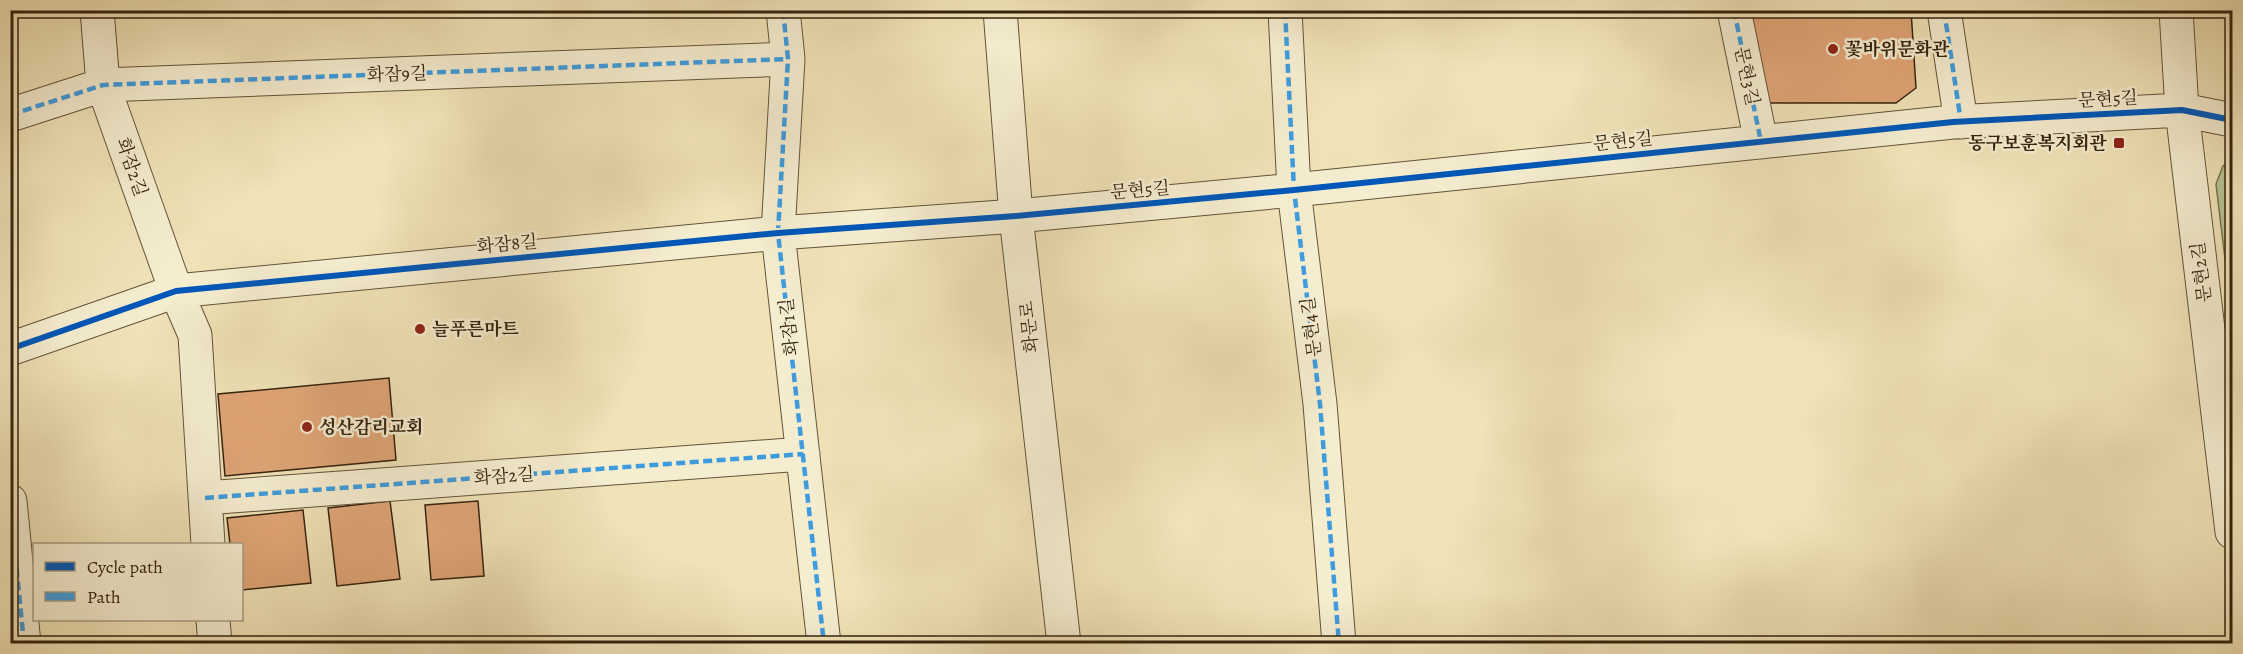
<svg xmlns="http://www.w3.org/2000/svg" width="2243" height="654" font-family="Alegreya,'Noto Serif KR',serif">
  <rect width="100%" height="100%" fill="#f0e3b7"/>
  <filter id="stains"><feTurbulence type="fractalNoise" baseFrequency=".00333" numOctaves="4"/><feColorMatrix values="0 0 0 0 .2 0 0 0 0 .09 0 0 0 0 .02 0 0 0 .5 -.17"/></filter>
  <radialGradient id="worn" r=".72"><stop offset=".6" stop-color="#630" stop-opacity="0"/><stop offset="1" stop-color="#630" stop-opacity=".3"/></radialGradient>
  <path fill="#b7c490" stroke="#767450" stroke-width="1.5" d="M2232 159V317L2216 184 2223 166Z"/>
  <path fill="#e0a577" stroke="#34230f" stroke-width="1.5" d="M1748 10H1911L1916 88 1896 103H1761Z
    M389 378 396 460 225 476 218 394Z
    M390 501 400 579 337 586 328 508Z
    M478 501 484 576 431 580 425 505Z
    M303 510 311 583 242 590V544H230L227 518Z"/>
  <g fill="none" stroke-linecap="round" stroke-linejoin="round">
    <defs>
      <path id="minor" d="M97 10 103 85 176 291 195 335 208 544
        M783 10 788 59 778 233 824 644
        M1285 10 1294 190 1320 404 1339 644
        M1734 10 1761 142
        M1944 10 1961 122
        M2176 10 2182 110 2232 532
        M10 115 103 85 788 59
        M10 349 176 291 778 233 1016 216 1294 190 1953 122 2182 110 2232 120
        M205 498 803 454
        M10 501 24 644
        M213 620 215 644"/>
      <path id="tertiary" d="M1000 10 1016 216 1064 644"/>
    </defs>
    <use href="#minor" stroke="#635339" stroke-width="35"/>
    <use href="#tertiary" stroke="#635339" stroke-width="35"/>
    <use href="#minor" stroke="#f5edd0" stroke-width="33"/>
    <use href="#tertiary" stroke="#f5edd0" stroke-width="33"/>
    <path stroke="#3e9cde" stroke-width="4.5" stroke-dasharray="9 4.5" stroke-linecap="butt" d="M783 10 788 59 778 233 824 644
      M1285 10 1294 190 1320 404 1339 644
      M1734 10 1761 142
      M1944 10 1961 122
      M10 115 103 85 788 59
      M205 498 803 454
      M10 501 24 644"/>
    <defs>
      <path id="cycleway" d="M10 349 176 291 778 233 1016 216 1294 190 1953 122 2182 110 2232 120"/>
    </defs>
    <use href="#cycleway" stroke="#f5edd0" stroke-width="10"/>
    <use href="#cycleway" stroke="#0057b8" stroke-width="6"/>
  </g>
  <g fill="#8f2418" stroke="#f5edd0" stroke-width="2">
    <circle cx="1833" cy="49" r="6"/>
    <rect x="2113" y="137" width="12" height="12" rx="3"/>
    <circle cx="420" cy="329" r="6"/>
    <circle cx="307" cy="427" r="6"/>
  </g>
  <g text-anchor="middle" stroke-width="5" stroke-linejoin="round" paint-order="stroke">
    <g font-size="18" font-weight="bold" fill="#34230f" stroke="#f5edd0" text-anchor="start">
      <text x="1845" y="55">꽃바위문화관</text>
      <text x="2107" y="149" text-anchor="end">동구보훈복지회관</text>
      <text x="432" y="335">늘푸른마트</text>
      <text x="319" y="433">성산감리교회</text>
    </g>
    <g font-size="18" fill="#34230f" stroke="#f5edd0">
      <text transform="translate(397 74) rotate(-2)" y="6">화잠9길</text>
      <text transform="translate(1747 76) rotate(78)" y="6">문현3길</text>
      <text transform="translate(2108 99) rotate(-3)" y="6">문현5길</text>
      <text transform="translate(1623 141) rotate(-6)" y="6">문현5길</text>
      <text transform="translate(132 167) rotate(71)" y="6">화잠2길</text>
      <text transform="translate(1140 190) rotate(-5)" y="6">문현5길</text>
      <text transform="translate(507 244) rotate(-5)" y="6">화잠8길</text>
      <text transform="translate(2201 272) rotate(-97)" y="6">문현2길</text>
      <text transform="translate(789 327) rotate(-96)" y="6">화잠1길</text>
      <text transform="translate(1029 327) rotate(-96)" y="6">화문로</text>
      <text transform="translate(1311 327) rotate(-97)" y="6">문현4길</text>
      <text transform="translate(504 476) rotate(-4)" y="6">화잠2길</text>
    </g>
  </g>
  <rect width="2243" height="654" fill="none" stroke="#f0e3b7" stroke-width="36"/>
  <rect x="12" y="12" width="2219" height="630" fill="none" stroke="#34230f" stroke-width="3"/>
  <rect x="18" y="18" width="2207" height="618" fill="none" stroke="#34230f" stroke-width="1.5"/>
  <rect x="33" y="543" width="210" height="78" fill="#f5edd0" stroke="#a89c83" stroke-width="1.5"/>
  <rect x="45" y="562" width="30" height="9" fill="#0057b8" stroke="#a89c83" stroke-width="1.5"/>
  <text x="87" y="573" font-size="18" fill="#34230f">Cycle path</text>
  <rect x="45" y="592" width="30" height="9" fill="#3e9cde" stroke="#a89c83" stroke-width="1.5"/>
  <text x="87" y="603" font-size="18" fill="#34230f">Path</text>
  <rect width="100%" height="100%" filter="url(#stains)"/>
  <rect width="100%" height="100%" fill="url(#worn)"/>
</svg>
